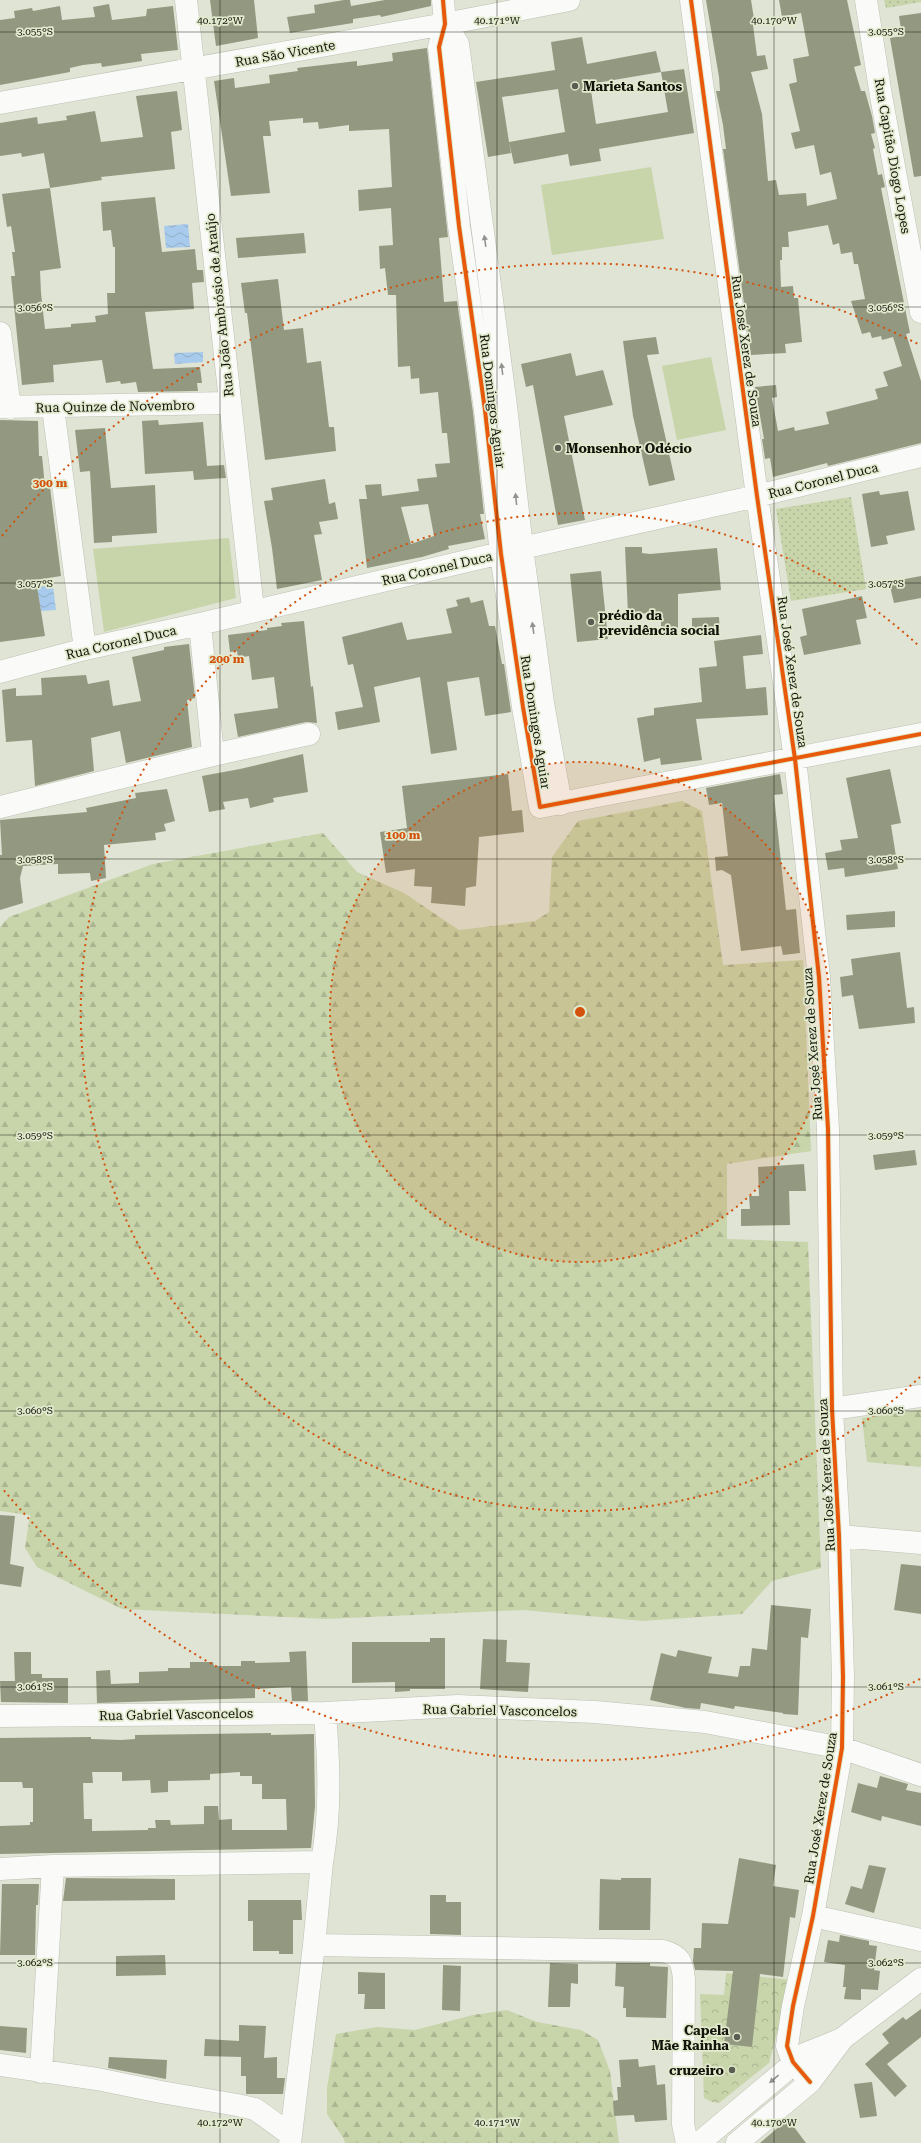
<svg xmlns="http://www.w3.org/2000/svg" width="921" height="2143" font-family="'Roboto Serif',serif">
  <defs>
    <pattern id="grass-dots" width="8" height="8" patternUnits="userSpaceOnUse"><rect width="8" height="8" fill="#c8d4aa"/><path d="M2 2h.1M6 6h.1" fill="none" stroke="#abb591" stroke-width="1.8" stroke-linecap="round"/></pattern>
    <pattern id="forest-firs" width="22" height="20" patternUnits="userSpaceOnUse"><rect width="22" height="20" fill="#c8d4aa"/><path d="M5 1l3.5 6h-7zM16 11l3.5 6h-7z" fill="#abb591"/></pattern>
    <pattern id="park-crowns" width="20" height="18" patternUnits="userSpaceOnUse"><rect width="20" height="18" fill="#c8d4aa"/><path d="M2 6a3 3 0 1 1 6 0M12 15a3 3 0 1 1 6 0" fill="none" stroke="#abb591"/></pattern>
    <pattern id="water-waves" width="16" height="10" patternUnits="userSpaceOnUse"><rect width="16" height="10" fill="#a8caec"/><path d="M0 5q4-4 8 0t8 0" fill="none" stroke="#90adc9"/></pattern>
  </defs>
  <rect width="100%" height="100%" fill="#dfe4d4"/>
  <path fill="url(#grass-dots)" d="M884 0H921V2L886 8Z
    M851 497 866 589 791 601 776 509Z"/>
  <path fill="url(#forest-firs)" d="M682 801 702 811 723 965 803 960 811 1151 727 1164V1239L808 1242 821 1568 772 1581 742 1614 643 1621 523 1610 326 1619 122 1609 37 1567 25 1548 30 1515 0 1511V927L9 917 153 864 323 833 357 872 404 893 459 930 535 921 549 912 552 857 578 821Z
    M921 1410V1467L867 1462 862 1418Z
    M507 2010 537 2022 581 2030 598 2040 610 2071 619 2143H345L344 2139 327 2114V2088L336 2034 377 2027 415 2030 473 2015Z"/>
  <path fill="url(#park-crowns)" d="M726 1973 791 1980 769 2063 719 2103 712 2102 704 2098 700 1994 724 1995Z"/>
  <path fill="#c8d4aa" d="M651 167 664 239 552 255 541 185Z
    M711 357 726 430 677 440 662 366Z
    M229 538 236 598 104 632 93 549Z"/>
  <path fill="url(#water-waves)" d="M188 224 190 247 166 248 164 226Z
    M203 352V362L175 364 174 353Z
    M53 586 56 610 41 611 37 587Z"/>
  <path fill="#939980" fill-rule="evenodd" d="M210 0H254L258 38 216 46Z
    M344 0H350L351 6 385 0H431V6L381 17 380 15 353 19V23L290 33 287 17 315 13 314 5Z
    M706 0H751L755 25H753L757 56 765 55 768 69 751 72 762 114 768 181 776 180 779 195 806 193 807 206 837 199 831 172 820 175 814 145 795 149 791 133 800 131 789 84 797 82 793 59 809 56 801 13 782 17 779 0H847L861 65 854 67 861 91H865L872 116 875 133 871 134 875 148 873 149 878 175 882 174 885 187 881 188 910 333 906 334 921 381V443L828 466 827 463 773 477 770 458 765 459 762 439H764L755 387 776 385 777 397 772 398 778 431 794 427 795 431 829 424 826 412 878 399 875 389 888 386 883 372 902 366 893 337 882 340 881 336 872 338 870 332 862 334 851 301 865 299 858 264H854L852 252 841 254 839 243 833 245 828 225 788 232 789 247H782V260H780L781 287 793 286 794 298H798L802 342 785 344 786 353 751 355 723 149H726L723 125 716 91H720L719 77Z
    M109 4 112 20 146 16 147 9 173 6 178 50 141 54 142 61 102 67 101 63 83 65 70 68V72L0 85V20L15 18 14 11 32 8 33 11 60 6 62 20 95 17 93 7Z
    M921 13V176L914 177 890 38 902 36 899 16Z
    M582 37 587 64 656 51 661 72 684 69 694 133 599 149 601 161 570 166 568 154 514 164 509 142 511 153 488 157 476 82 555 70 551 42ZM661 72 668 112 596 124 590 84ZM558 89 565 132 509 142 502 97Z
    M427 48 448 237 439 238 444 302 457 301 473 412 484 514H480L485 539 448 546 449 549 422 557 367 568 359 499H367L365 485 381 484 382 496 419 491 417 479 437 477 435 464 450 463 447 433H442L438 392 420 394 419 378 411 379 410 366 398 367 396 295H388L385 268 380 269 379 246 393 245 391 208 359 211 358 190 392 187 389 129 349 131V125L319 129 318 122 303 123V118L269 121 271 136H263L270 193 231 196 214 81 234 78 235 88 270 83 269 75 298 71 297 68 357 61V66L393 61 392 53ZM428 504 434 536 411 544 401 507Z
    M177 91 182 130 171 132 175 169 101 177 102 180 50 188 61 268 40 271 41 293 45 329 71 327V324L96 322 95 316 108 314 107 293H115V247H113L111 230 103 231 101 202 155 197 162 252 195 249 197 270H203L204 282 192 283 194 309 145 312 153 369 200 367 202 383H197L198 391 138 392 136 382 121 384 120 381 106 383 102 360 53 365 54 382 22 385 11 276H15L12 252H15L11 226 7 227 2 194 50 188 44 153 22 157 21 153 0 156V123L37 117 38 124 67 120 66 116 95 111 101 142 143 137 136 96Z
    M304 233 306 253 238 258 236 238Z
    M278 279 284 330 303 328 307 363 321 361 329 427H334L336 451 265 460 247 313H245L241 283Z
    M656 337 659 354 647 355 675 480 649 486 633 416 623 341Z
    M571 353 576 376 603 370 613 405 564 416 585 520 558 525 533 385 526 387 521 364Z
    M0 420 38 421 39 456H42L45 487H50L61 576 36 580 45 636 0 642Z
    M158 420 159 425 203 422 207 466 224 465 226 478 194 480 193 471 145 474 142 421Z
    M105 428 111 488 155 485 157 533 112 536V542L94 543 90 471 80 472 75 430Z
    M325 479 329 504 335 502 338 519 319 522 322 534 314 535 322 580 277 589 272 548 264 501 273 500 271 488Z
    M879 491 880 495 908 491 915 530 886 536 888 544 871 547 862 494Z
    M625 547H642V553L650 554 717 548 721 590 678 594V629H661V613L628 614Z
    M601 571 608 639 577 642 570 574Z
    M921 576V598L894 603 889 582Z
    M862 596 867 618 856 620 861 644 804 655 800 637 807 635 802 609Z
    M469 597 471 603 483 600 489 626H495L502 664H504L511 712 485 716 479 677 447 682 457 750 431 754 420 677 374 687 380 722 338 730 335 712 363 707 353 664 348 665 342 637 402 622 407 640 452 633 446 609 458 606 456 600Z
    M719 617 720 633 692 634V618Z
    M304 621 311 687 313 686 317 723 306 722 238 737 234 714 278 708 274 677 252 680 249 656 238 658 237 651 230 652 228 635 267 630V628L282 626 281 623Z
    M761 635 763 654 743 656 746 689 766 687 768 715 696 719 702 760 661 765 660 758 644 762 637 718 654 715V708L702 702 699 668 717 666 714 641Z
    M189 644 195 698 187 700 192 747 126 763 120 731 91 738 94 771 35 786 32 740 6 742 2 690 16 688V696L42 695 41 678 86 675 88 684 109 680 113 706 141 701 132 657 164 650V647Z
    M303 754 308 792 273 798 274 802 250 808 248 798 223 802 225 809 209 812 202 776 240 769Z
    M890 769 901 823 891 825 898 869 845 877 844 868 828 870 825 853 842 850 840 840 858 838 846 778Z
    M508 774 512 811 522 810 524 832 479 837 476 886 466 888 465 906 431 903 432 887 414 886 415 869 386 873 380 832 407 828 402 786Z
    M780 774 783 794 774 795 786 910 796 909 800 953 783 955 781 946 741 951 731 875 722 870 716 871 715 857 728 856 722 803 709 805 706 788Z
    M167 789 175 821 164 824 166 831 155 833 156 840 104 845 106 878 91 881 90 873 58 874V864L23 866 20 878 23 903 0 910V855H2L0 820 87 812 86 808 136 798 135 793Z
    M895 911V927L847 930 846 915Z
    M900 952 907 1008 914 1007 915 1023 859 1029 853 995 842 997 840 977 853 975 851 959Z
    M915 1150 917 1165 875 1170 873 1155Z
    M804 1164 806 1191H789L790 1225 741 1226V1209H750L749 1196H759L758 1167Z
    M0 1515 15 1516 10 1564 24 1567 21 1587 0 1584Z
    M901 1564 921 1566V1614L894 1610Z
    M771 1605 811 1609 808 1638 801 1637 798 1715 783 1714V1713L735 1706 734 1709 701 1703 700 1709 686 1708 650 1700 661 1653 676 1657 678 1650 712 1657 708 1673 738 1677 740 1666H750L752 1648 767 1650Z
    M430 1638H445V1689H410V1691L395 1692V1682L352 1683V1642H430Z
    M483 1639 507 1640 506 1662 530 1663 528 1692 480 1689Z
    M306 1651 308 1701H292L291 1687 255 1689V1698L97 1703 96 1671 110 1670 111 1684 139 1683V1672L168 1671V1668H190V1662H213L214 1666H241V1661H255V1663L290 1662 289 1652Z
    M14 1652H31V1674H42V1678H68V1703L1 1702 0 1681H15Z
    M271 1733V1735L314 1734 315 1806 311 1848 0 1854V1826L30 1825V1822H33V1788H23L22 1782H0V1738L91 1737V1739L121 1740 135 1739V1735ZM92 1772H122V1781L150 1780 151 1793 168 1792V1781L210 1780V1774L240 1772V1776H252V1784H262V1799H286L287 1830H232V1819L219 1820 218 1806H204V1824L171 1825 170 1820H155L156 1828H148V1830L92 1831V1819H84L83 1783H93Z
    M880 1776 908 1784 906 1790 921 1793V1826L882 1816 881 1821 851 1812 858 1783 877 1788Z
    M739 1858 776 1865 773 1886 799 1890 795 1918 790 1917 783 1977 760 1974 752 2047 724 2044 733 1971 695 1970 693 1961 694 1948H701L702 1923 728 1924Z
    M869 1865 886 1868 874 1913 845 1904 851 1886 862 1889Z
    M66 1878 175 1879V1900L63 1901Z
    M621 1878H651L650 1930H599L600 1879 621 1880Z
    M2 1884H39L38 1905H36L35 1955H0Z
    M430 1895H446V1902H461V1935L430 1934Z
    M248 1900H301L302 1920H293V1954H279V1951H253V1921H248Z
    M840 1935 869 1941V1945L877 1946 874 1970 880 1971 878 1990 861 1989V2000L844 1999 846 1987H843L845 1965 824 1962 828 1940 839 1942Z
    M165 1955 166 1975 116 1976V1956Z
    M550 1963 578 1964V1984L571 1983 570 2007H548Z
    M616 1963H650V1966L668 1967 666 2018 626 2017V2008H623L624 1987 615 1986Z
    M443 1965 461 1966 460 2011 442 2010Z
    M358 1972 385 1973V2009H364L365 1994H358Z
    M921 2009V2037L887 2064 907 2086 895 2097 865 2064 889 2043 882 2034 903 2017 906 2020Z
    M239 2025 266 2026 264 2058 277 2057V2078H285L283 2094H246V2076H241V2057L204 2056 205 2039 239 2041Z
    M0 2026 27 2028 26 2053 0 2050Z
    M109 2057 167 2060 166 2079 108 2068Z
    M638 2059 639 2067 655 2065 657 2085 665 2084 667 2120 635 2122 634 2115 614 2116 613 2101 618 2100 617 2087H621L619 2060Z
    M872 2082 877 2116 860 2118 854 2084Z
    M788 2119 806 2143H760Z"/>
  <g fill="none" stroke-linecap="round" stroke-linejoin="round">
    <defs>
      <path id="minor" d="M186 0 253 610
        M443 0 445 24 439 47 459 226 485 410 501 554 523 707 540 807 921 734
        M691 0 757 496 795 759 819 977 828 1129 832 1409 839 1536 843 1677 842 1748 813 1916 793 2006 787 2046 793 2062 810 2082
        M866 0 881 96 921 312
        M445 24 458 44 506 406 522 548 543 703 561 804
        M0 103 445 24 569 0
        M0 333 10 408
        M0 407 230 403
        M53 408 85 649
        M0 672 85 649 200 624 522 548 757 496 921 456
        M213 755 309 734
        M0 807 213 755 200 624
        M832 1409 921 1396
        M839 1536 921 1543
        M0 1716 325 1713 458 1706 595 1712 705 1722 842 1748 921 1775
        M0 1869 53 1866 322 1862C331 1812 329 1763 325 1713
        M813 1916 921 1940
        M314 1945 663 1951C681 1956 682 1962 684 1979L683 2124 687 2143
        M0 2065 97 2079 161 2092 237 2105 255 2109 291 2135
        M41 2072 53 1866
        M290 2143 314 1945 322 1862
        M699 2143 805 2054 842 2039
        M737 2143 810 2082 843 2038 921 1979"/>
    </defs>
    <use href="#minor" stroke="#bdc0b4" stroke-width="23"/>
    <use href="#minor" stroke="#fafbf9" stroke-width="22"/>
    <defs>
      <path id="cycleway" d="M443 0 445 24 439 47 459 226 485 410 501 554 523 707 540 807 921 734
        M691 0 757 496 795 759 819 977 828 1129 832 1409 839 1536 843 1677 842 1748 813 1916 793 2006 787 2046 793 2062 810 2082"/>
    </defs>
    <use href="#cycleway" stroke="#e2eace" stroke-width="6"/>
    <use href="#cycleway" stroke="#e8590c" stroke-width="4"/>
  </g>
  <defs><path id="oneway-solid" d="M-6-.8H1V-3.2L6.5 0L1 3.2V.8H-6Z"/></defs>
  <g fill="#92938e">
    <use href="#oneway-solid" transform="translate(485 241) rotate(-98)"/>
    <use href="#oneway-solid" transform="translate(502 369) rotate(-97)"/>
    <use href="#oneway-solid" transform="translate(516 499) rotate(-96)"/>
    <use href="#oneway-solid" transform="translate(533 628) rotate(-98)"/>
    <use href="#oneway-solid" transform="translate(774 2079) rotate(140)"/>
  </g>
  <path fill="none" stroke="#12140b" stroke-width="1" stroke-opacity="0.45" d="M220 0V2143M497 0V2143M774 0V2143M0 32H921M0 307H921M0 583H921M0 859H921M0 1135H921M0 1411H921M0 1687H921M0 1963H921"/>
  <circle cx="580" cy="1012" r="250" fill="#d3520c" fill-opacity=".12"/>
  <g fill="none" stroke="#d3520c" stroke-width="2" stroke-dasharray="2 4">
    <circle cx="580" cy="1012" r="250"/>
    <path d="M920 1377A499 499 0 1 1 920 647"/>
    <path d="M920 1679A749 749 0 0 1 2 1488M2 536A749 749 0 0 1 920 345"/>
  </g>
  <g fill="#5a5d51" stroke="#e2eace" stroke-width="1.5">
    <circle cx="575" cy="86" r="4"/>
    <circle cx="558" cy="448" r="4"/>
    <circle cx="591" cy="622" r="4"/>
    <circle cx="737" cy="2037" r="4"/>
    <circle cx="732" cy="2070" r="4"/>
  </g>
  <g text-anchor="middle" stroke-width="3.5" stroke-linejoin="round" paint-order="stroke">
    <g font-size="13" fill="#12140b" stroke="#e2eace">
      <text transform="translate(285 53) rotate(-10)" y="5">Rua São Vicente</text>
      <text transform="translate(893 156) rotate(80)" y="5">Rua Capitão Diogo Lopes</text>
      <text transform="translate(219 305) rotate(-96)" y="5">Rua João Ambrósio de Araújo</text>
      <text transform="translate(747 351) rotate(82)" y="5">Rua José Xerez de Souza</text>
      <text transform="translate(493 401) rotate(83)" y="5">Rua Domingos Aguiar</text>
      <text transform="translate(115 406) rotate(-1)" y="5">Rua Quinze de Novembro</text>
      <text transform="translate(823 480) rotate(-14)" y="5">Rua Coronel Duca</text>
      <text transform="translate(437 568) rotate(-13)" y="5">Rua Coronel Duca</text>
      <text transform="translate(121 642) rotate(-13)" y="5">Rua Coronel Duca</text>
      <text transform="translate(793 672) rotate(82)" y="5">Rua José Xerez de Souza</text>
      <text transform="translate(536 722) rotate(81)" y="5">Rua Domingos Aguiar</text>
      <text transform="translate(812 1044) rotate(-94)" y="5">Rua José Xerez de Souza</text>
      <text transform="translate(826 1475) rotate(-93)" y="5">Rua José Xerez de Souza</text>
      <text transform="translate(500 1710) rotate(1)" y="5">Rua Gabriel Vasconcelos</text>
      <text transform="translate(176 1714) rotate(-1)" y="5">Rua Gabriel Vasconcelos</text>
      <text transform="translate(820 1808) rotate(-81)" y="5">Rua José Xerez de Souza</text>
    </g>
    <g font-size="13" font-weight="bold" fill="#12140b" stroke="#e2eace" text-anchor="start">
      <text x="583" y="91">Marieta Santos</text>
      <text x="566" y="453">Monsenhor Odécio</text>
      <text x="599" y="620">prédio da<tspan x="599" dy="15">previdência social</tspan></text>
      <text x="729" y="2035" text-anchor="end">Capela<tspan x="729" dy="15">Mãe Rainha</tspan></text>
      <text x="724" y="2075" text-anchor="end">cruzeiro</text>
    </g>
  </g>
  <g font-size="10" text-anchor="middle" fill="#12140b" stroke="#e2eace" stroke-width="3.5" stroke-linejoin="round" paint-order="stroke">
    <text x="220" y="24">40.172°W</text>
    <text x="497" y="24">40.171°W</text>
    <text x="774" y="24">40.170°W</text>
    <text x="35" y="35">3.055°S</text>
    <text x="886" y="35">3.055°S</text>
    <text x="35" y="311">3.056°S</text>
    <text x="886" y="311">3.056°S</text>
    <text x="35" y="587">3.057°S</text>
    <text x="886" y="587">3.057°S</text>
    <text x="35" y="863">3.058°S</text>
    <text x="886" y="863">3.058°S</text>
    <text x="35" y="1139">3.059°S</text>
    <text x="886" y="1139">3.059°S</text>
    <text x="35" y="1414">3.060°S</text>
    <text x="886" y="1414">3.060°S</text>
    <text x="35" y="1690">3.061°S</text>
    <text x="886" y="1690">3.061°S</text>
    <text x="35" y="1966">3.062°S</text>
    <text x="886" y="1966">3.062°S</text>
    <text x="220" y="2126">40.172°W</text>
    <text x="497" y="2126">40.171°W</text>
    <text x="774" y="2126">40.170°W</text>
  </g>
  <circle cx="580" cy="1012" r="6" fill="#d3520c" stroke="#e2eace" stroke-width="2"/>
  <g font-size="12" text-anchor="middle" font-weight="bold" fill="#d3520c" stroke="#e2eace" stroke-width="3.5" stroke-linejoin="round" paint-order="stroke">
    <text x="50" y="487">300 m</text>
    <text x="227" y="663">200 m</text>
    <text x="403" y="839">100 m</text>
  </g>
</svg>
